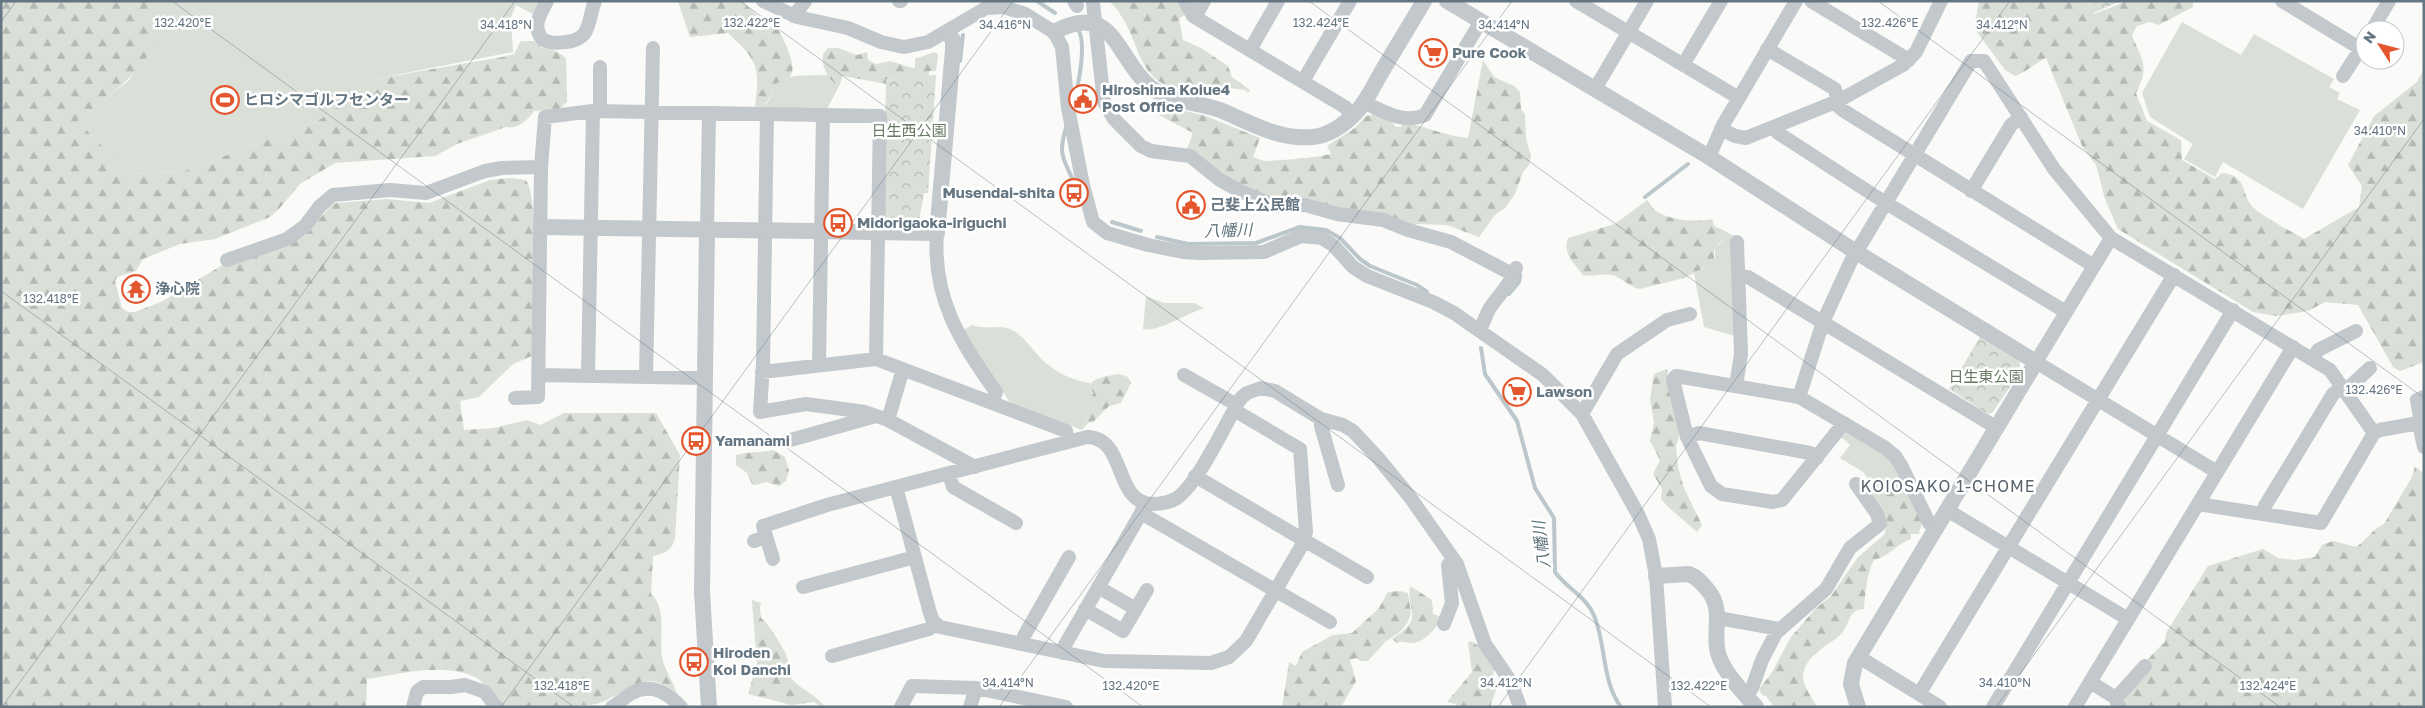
<svg xmlns="http://www.w3.org/2000/svg" width="2425" height="708" font-family="'Golos Text','Noto Sans JP',sans-serif">
  <defs>
    <pattern id="forest-firs" width="22" height="20" patternUnits="userSpaceOnUse" patternTransform="scale(1.25)"><rect width="22" height="20" fill="#dadfd7"/><path d="M5 1l3.5 6h-7zM16 11l3.5 6h-7z" fill="#b4b9b4"/></pattern>
    <pattern id="park-crowns" width="20" height="18" patternUnits="userSpaceOnUse" patternTransform="scale(1.25)"><rect width="20" height="18" fill="#dadfd7"/><path d="M2 6a3 3 0 1 1 6 0M12 15a3 3 0 1 1 6 0" fill="none" stroke="#b4b9b4"/></pattern>
  </defs>
  <rect width="100%" height="100%" fill="#fafaf8"/>
  <path fill="#dadfd7" d="M159 1H541L534 15 516 5 511 17 513 52 375 79 318 121 182 172 128 174 78 121 129 80 157 35 153 14Z
    M2182 22 2241 55 2254 34 2334 79 2329 87 2340 93 2337 99 2360 110 2303 209 2223 162 2215 177 2184 159 2193 144 2150 117 2142 93Z
    M829 75 831 81 839 86 826 111 757 107C775 102 769 95 776 84 783 73 816 76 829 75Z
    M1723 230 1734 236 1738 337 1704 327 1694 273 1705 268 1715 258V248L1725 239Z
    M1146 296 1164 303H1194L1204 308C1188 313 1157 333 1143 329Z
    M972 325C984 330 1000 325 1010 329 1026 336 1034 354 1047 364 1059 374 1075 381 1090 383L1089 386C1096 396 1089 408 1086 418L1088 423 1082 430 1019 407 1009 401 962 331Z
    M1850 432 1888 455 1909 490 1879 492 1863 472 1840 458 1850 445 1840 436Z"/>
  <path fill="url(#forest-firs)" d="M1 1H159C151 21 159 21 157 35 152 66 101 102 78 121L128 174 182 172 318 121 375 79 502 57 514 54 521 41H534L542 48 556 51 566 58 567 102 559 109 534 111C527 121 518 129 506 127L457 144 435 156 335 163 300 184 278 210 270 217 215 239 180 244 143 259 136 271 117 277 115 281 122 308 128 312H135L163 301 224 264 305 235 330 207 336 203 387 199 429 203 490 180 510 178 526 180C541 203 533 322 532 356L513 364 479 397 460 401 464 430 494 428 527 420 540 425 564 413H656L680 455 675 538C672 551 665 553 653 556L651 594C669 611 657 640 663 661 666 672 673 682 677 693 669 687 660 681 649 681 630 683 615 699 596 704 569 708 530 707 500 707 494 698 485 682 475 677 443 662 400 674 367 679L366 707H1Z
    M678 1H742L768 26 778 28C782 38 799 67 790 76 786 81 780 80 776 84 771 95 770 105 755 107 760 66 758 61 728 33L690 37Z
    M1109 1H1179L1186 14 1179 19 1183 40 1201 48 1228 66 1232 77 1250 90 1248 93 1245 90 1202 84 1195 92C1128 88 1146 35 1109 1Z
    M1979 1H2088L2094 14 2127 1H2193V7L2159 25 2150 22 2137 26 2132 35C2142 61 2150 66 2136 93L2147 121 2181 140 2182 160 2215 179 2222 173C2246 175 2241 191 2251 205 2256 213 2294 233 2304 239L2359 207 2362 186 2348 165 2374 116 2417 82 2424 69V362L2400 371 2393 367 2358 305 2325 302 2308 311 2276 316 2253 312 2118 229 2105 199 2096 165 2082 146 2046 58C2035 63 2027 72 2015 76L2005 70 1974 28Z
    M828 48H838L857 55 867 52 868 60 876 64 890 61 912 68H915V59L934 52 938 54 936 71H929V76L886 79V84L843 76 839 86C828 81 821 66 823 54Z
    M1483 60 1494 77 1514 86 1520 92 1521 109 1525 115 1526 139 1531 156 1529 165 1523 172 1515 194 1506 207 1495 215 1479 237 1447 225 1417 224 1413 226 1311 202 1270 198 1218 173 1187 149 1193 133 1157 114 1160 105 1206 116 1260 138 1253 157C1257 158 1264 162 1268 161 1289 159 1310 159 1331 154L1327 146 1355 128 1366 116 1375 114 1393 123 1396 127H1401L1403 123C1426 126 1446 136 1468 138Z
    M1647 200C1650 203 1652 208 1655 210 1667 220 1696 223 1712 219L1714 226 1723 230 1725 239 1718 244 1714 251V263L1684 278 1640 289C1630 287 1624 280 1615 276 1604 272 1594 277 1583 275 1575 264 1562 254 1568 238L1615 224Z
    M1667 369 1682 428 1676 446 1678 467 1684 488 1702 525 1697 532 1667 506 1661 499 1662 489 1653 474 1660 460 1650 441 1654 422 1650 399 1654 374Z
    M1119 374 1128 377 1131 383 1121 403 1109 406 1093 422 1088 423 1086 419C1088 409 1090 402 1093 393L1089 386C1094 377 1109 376 1119 374Z
    M773 450 785 457 789 471 786 481 779 486 766 482 756 485 752 484 747 473 736 465V455C745 452 761 453 773 450Z
    M2415 466 2424 474V707H2122C2123 687 2150 655 2165 642L2166 633 2208 566 2263 549 2278 558 2295 560 2315 557 2322 545 2333 541 2356 547C2367 540 2372 529 2384 524L2412 477Z
    M1873 486 1879 492 1909 490 1922 522 1919 534H1911V539C1897 544 1889 556 1874 560 1867 572 1865 595 1864 609 1848 609 1850 624 1842 633 1838 638 1831 642 1826 645 1798 667 1796 677 1818 707H1774L1766 696 1762 695 1759 689 1771 674 1791 637 1815 609 1831 596 1858 557 1885 534 1886 526 1868 493Z
    M1410 586 1432 600 1433 614 1439 616 1440 620C1435 630 1424 642 1412 643 1407 643 1402 640 1397 643L1392 639C1425 617 1407 615 1410 586Z
    M1400 591 1408 593 1411 613 1408 622 1400 632 1386 641 1368 661H1361L1356 658 1350 660 1356 681 1341 707H1282L1289 662 1296 666 1302 652 1333 635 1352 633 1379 608 1388 592Z
    M752 600 761 603 760 608 761 618C768 623 786 651 788 660 788 664 787 669 788 672 794 688 816 693 825 707H821L814 702 791 705 748 694 757 663Z
    M1471 641 1479 646 1496 669 1493 672 1497 687 1490 707H1456V704L1447 702 1472 672 1468 642Z"/>
  <path fill="url(#park-crowns)" d="M2089 1H2121L2093 13Z
    M936 75 928 193H924L919 220 888 221 883 217 886 79Z
    M1980 337 2019 360 2021 371 1992 413 1988 414 1949 389Z"/>
  <g fill="none" stroke-linecap="round" stroke-linejoin="round">
    <path stroke="#bbc7cb" stroke-width="4" d="M1037 1 1055 13
      M960 61 963 35
      M1073 104C1078 88 1088 40 1077 28
      M1067 125C1056 158 1065 158 1076 188
      M1645 197 1688 164
      M1112 222 1141 231
      M1157 237 1188 244 1256 243 1300 227 1326 230 1340 238 1360 259 1370 266 1417 285 1427 292
      M1509 294 1519 282 1520 275
      M1481 348 1485 374 1517 421 1535 488 1554 518 1555 572C1567 589 1587 596 1595 618 1606 646 1602 682 1621 707"/>
    <path stroke="#c3c8cc" stroke-width="14" d="M547 1C540 15 532 26 542 39 550 44 557 43 566 42 592 39 587 22 595 1
      M763 1 797 17 848 28 881 42 904 47 928 42 986 8 1004 7 1025 14 1054 32 1062 47 1068 108 1083 185 1093 222 1107 233 1148 245 1183 252 1199 253 1264 252 1301 236 1322 238 1334 246 1353 267 1367 276 1433 302 1454 313 1543 375 1582 414 1638 514 1649 539 1656 576 1665 707
      M899 1H901
      M1074 1 1077 6
      M1185 1 1193 16 1345 107 1353 116
      M1576 1 1739 98
      M1811 1 1909 60
      M2282 1 2361 49
      M1093 3 1104 102 1114 119 1141 146 1151 151 1190 156 1220 180 1242 192 1276 206 1305 205 1337 214 1383 220 1408 230 1451 242 1514 275
      M794 16 805 1
      M1195 17 1204 1
      M2372 30 2389 1
      M1767 49 1835 89 1839 107 1844 111 2094 266
      M1250 50 1278 1
      M1683 65 1721 1
      M600 67V111
      M2343 76 2365 42
      M1303 81 1350 1
      M1595 89 1647 1
      M1364 102C1383 112 1404 124 1425 115L1481 21
      M767 114 763 364 760 412 806 404 865 412 888 420 975 467
      M1775 127 1778 133 1886 203 2066 312
      M1721 129 1735 136 1746 138 1838 101 1903 65 1916 52 1941 1
      M1709 157 1723 125 1796 1
      M1971 191 2011 125 2021 117
      M707 230 709 113
      M937 233C932 298 960 341 996 392L992 403
      M2111 238 2036 362 2217 472
      M227 260 287 239 305 226 320 206 333 195 390 190 426 193 485 171 502 168 541 167
      M1738 277H1748L1997 428
      M1479 330C1485 322 1486 312 1492 305 1501 292 1511 284 1516 268
      M2313 359 2318 350 2356 331
      M819 365 823 115
      M762 372 876 359 1066 431 1068 442
      M539 375 705 378
      M588 375 593 111
      M1184 375 1237 405
      M646 377 653 48
      M1736 386 1741 354 1737 242
      M2345 391 2370 368
      M1799 397 1823 322 1851 261 1971 61H1984L2054 169 2111 238 2330 370 2374 433 2321 523 2204 505 2199 502
      M515 398 538 397 541 167 545 117 593 111 880 116 876 359
      M1582 414 1617 354 1667 320 1690 314
      M1321 419V426L1338 485
      M888 420 903 369
      M1844 423 1782 500 1773 502 1722 494 1711 486 1687 437 1673 380 1676 376 1799 397 1884 447 1895 456 1902 467 1929 523 1937 527
      M2421 423 2417 400 2424 397
      M2419 424 2424 447
      M2374 433 2380 430 2424 422
      M1687 437 1699 433 1810 453 1817 458
      M787 441 876 416
      M949 474 953 487 1016 523
      M1195 476 1367 577
      M896 487 930 613 933 621 940 627 1104 661 1211 663 1229 657 1246 641 1302 545 1306 532 1300 449 1234 410
      M1947 510 2128 619
      M1141 513 1330 622
      M2264 514 2265 506 2333 394 2342 387
      M754 541 766 537
      M773 559 763 526 827 505 1087 437C1127 438 1113 501 1151 504 1160 504 1169 503 1177 498 1198 484 1226 422 1241 398L1247 393 1261 388 1275 391 1321 419 1343 425 1353 431 1379 459 1410 497 1457 564 1485 644 1511 682 1520 707
      M803 587 915 557
      M1098 587 1136 609
      M1085 609 1123 631 1147 590
      M1718 618 1780 629
      M1444 624 1452 603 1448 565 1453 558
      M1022 644 1024 636 1069 557
      M1063 653 1065 645 1141 513 1144 505
      M832 656 929 629 935 624
      M1859 657 1940 707
      M2090 682 2116 698 2118 707
      M1919 694 2174 275
      M1746 695 1752 688 1762 660 1776 633 1826 589 1850 548 1880 524 1877 514 1856 484
      M2116 698 2145 666
      M413 707 417 692 423 687H451L465 685 485 692 496 707
      M612 707C619 703 625 697 632 693 651 683 667 692 681 707
      M901 707 912 686 976 688 1066 707
      M970 707 976 688
      M1993 707 2233 310
      M2075 707 2293 347"/>
    <path stroke="#c3c8cc" stroke-width="16" d="M1447 1 1709 157 1856 252 2036 362 1855 663 1851 684 1858 707
      M1054 32C1112 0 1116 55 1147 84 1168 104 1200 101 1225 112 1252 124 1281 140 1312 137 1330 136 1348 122 1359 109 1368 98 1374 85 1381 73 1395 49 1410 25 1424 1
      M541 227 937 233 953 50V40L947 32
      M707 230 702 592 709 707
      M1656 576 1689 574C1697 577 1702 583 1707 589 1725 610 1712 630 1718 653 1723 672 1743 692 1756 707"/>
  </g>
  <path fill="none" stroke="#657683" stroke-width="1" stroke-opacity="0.45" d="M172 1 1143 707M740 1 1711 707M1309 1 2280 707M1878 1 2424 398M1 22 16 1M1 291 574 707M1 704 5 707M2 707 515 1M501 707 1013 1M999 707 1512 1M1498 707 2010 1M1996 707 2424 119"/>
  <defs>
    <symbol id="supermarket-ring" viewBox="-11 -11 22 22"><circle r="9.5" fill="#fff" stroke="#e4572e" stroke-width="1.5"/><path d="M-6-5.5h2.5l.6 2H6L4.5 2H-2.5L-4.4-4H-6ZM-1.5 3.2a1.3 1.3 0 1 0 .1 0ZM3 3.2a1.3 1.3 0 1 0 .1 0Z" fill="#e4572e"/></symbol>
    <symbol id="civic-ring" viewBox="-11 -11 22 22"><circle r="9.5" fill="#fff" stroke="#e4572e" stroke-width="1.5"/><path d="M-.6-6.5H3V-4.5H.6V-3L4-1V1h2V6H-6V1h2V-1L-.6-3ZM-1.2 2.5V6h2.4V2.5Z" fill="#e4572e"/></symbol>
    <symbol id="stadium-ring" viewBox="-11 -11 22 22"><circle r="9.5" fill="#fff" stroke="#e4572e" stroke-width="1.5"/><path d="M0-5a6.5 5 0 1 0 0 10a6.5 5 0 1 0 0-10ZM-3.5-1.8h7v3.6h-7Z" fill="#e4572e"/></symbol>
    <symbol id="bus-ring" viewBox="-11 -11 22 22"><circle r="9.5" fill="#fff" stroke="#e4572e" stroke-width="1.5"/><path d="M-5-6H5V4H4V6H2V4H-2V6H-4V4H-5ZM-3.5-4V0h7V-4ZM-3.5 1.2v1.5H-2V1.2ZM2 1.2v1.5H3.5V1.2Z" fill="#e4572e"/></symbol>
    <symbol id="temple-ring" viewBox="-11 -11 22 22"><circle r="9.5" fill="#fff" stroke="#e4572e" stroke-width="1.5"/><path d="M0-6L5-2H3V0L6.5 2.5H4V6H1.5V3h-3V6H-4V2.5H-6.5L-3 0V-2H-5Z" fill="#e4572e"/></symbol>
  </defs>
  <g fill-rule="evenodd">
    <use href="#supermarket-ring" x="1417" y="37" width="32" height="32"/>
    <use href="#civic-ring" x="1067" y="83" width="32" height="32"/>
    <use href="#stadium-ring" x="209" y="84" width="32" height="32"/>
    <use href="#bus-ring" x="1058" y="177" width="32" height="32"/>
    <use href="#civic-ring" x="1175" y="189" width="32" height="32"/>
    <use href="#bus-ring" x="822" y="207" width="32" height="32"/>
    <use href="#temple-ring" x="120" y="273" width="32" height="32"/>
    <use href="#supermarket-ring" x="1501" y="376" width="32" height="32"/>
    <use href="#bus-ring" x="680" y="425" width="32" height="32"/>
    <use href="#bus-ring" x="678" y="646" width="32" height="32"/>
  </g>
  <g text-anchor="middle" stroke-width="5" stroke-linejoin="round" paint-order="stroke">
    <g font-size="15" font-weight="bold" fill="#657683" stroke="#fff" text-anchor="start">
      <text x="1452" y="58">Pure Cook</text>
      <text x="1102" y="95">Hiroshima Koiue4<tspan x="1102" dy="17">Post Office</tspan></text>
      <text x="244" y="105">ヒロシマゴルフセンター</text>
      <text x="1055" y="198" text-anchor="end">Musendai-shita</text>
      <text x="1210" y="210">己斐上公民館</text>
      <text x="857" y="228">Midorigaoka-iriguchi</text>
      <text x="155" y="294">浄心院</text>
      <text x="1536" y="397">Lawson</text>
      <text x="715" y="446">Yamanami</text>
      <text x="713" y="658">Hiroden<tspan x="713" dy="17">Koi Danchi</tspan></text>
    </g>
    <g font-size="15" fill="#687a64" stroke="#fff">
      <text x="909" y="136">日生西公園</text>
      <text x="1986" y="382">日生東公園</text>
    </g>
    <g font-size="16" font-style="italic" fill="#60757c" stroke="#fff">
      <text transform="translate(1228 230) rotate(-2)" y="6">八幡川</text>
      <text transform="translate(1541 545) rotate(-97)" y="6">八幡川</text>
    </g>
    <g font-size="16" letter-spacing="1" fill="#57646e" stroke="#fff">
      <text x="1948" y="492">KOIOSAKO 1-CHOME</text>
    </g>
  </g>
  <g font-size="12" text-anchor="middle" fill="#657683" stroke="#fff" stroke-width="5" stroke-linejoin="round" paint-order="stroke">
    <text x="1890" y="27">132.426°E</text>
    <text x="183" y="27">132.420°E</text>
    <text x="752" y="27">132.422°E</text>
    <text x="1321" y="27">132.424°E</text>
    <text x="506" y="29">34.418°N</text>
    <text x="1005" y="29">34.416°N</text>
    <text x="1504" y="29">34.414°N</text>
    <text x="2002" y="29">34.412°N</text>
    <text x="2380" y="135">34.410°N</text>
    <text x="51" y="303">132.418°E</text>
    <text x="2374" y="394">132.426°E</text>
    <text x="1008" y="687">34.414°N</text>
    <text x="1506" y="687">34.412°N</text>
    <text x="2005" y="687">34.410°N</text>
    <text x="562" y="690">132.418°E</text>
    <text x="1131" y="690">132.420°E</text>
    <text x="1699" y="690">132.422°E</text>
    <text x="2268" y="690">132.424°E</text>
  </g>
  <rect width="2425" height="708" fill="none" stroke="#657683" stroke-width="5"/>
  <g transform="translate(2380 45) rotate(306)"><circle r="24" fill="#ffffff" stroke="#c1c8cd"/>
  <path d="M0-4L9 19L0 12L-9 19Z" fill="#e4572e"/>
  <text y="-8" font-size="14" font-weight="bold" text-anchor="middle" fill="#657683">N</text>
  </g>
</svg>
